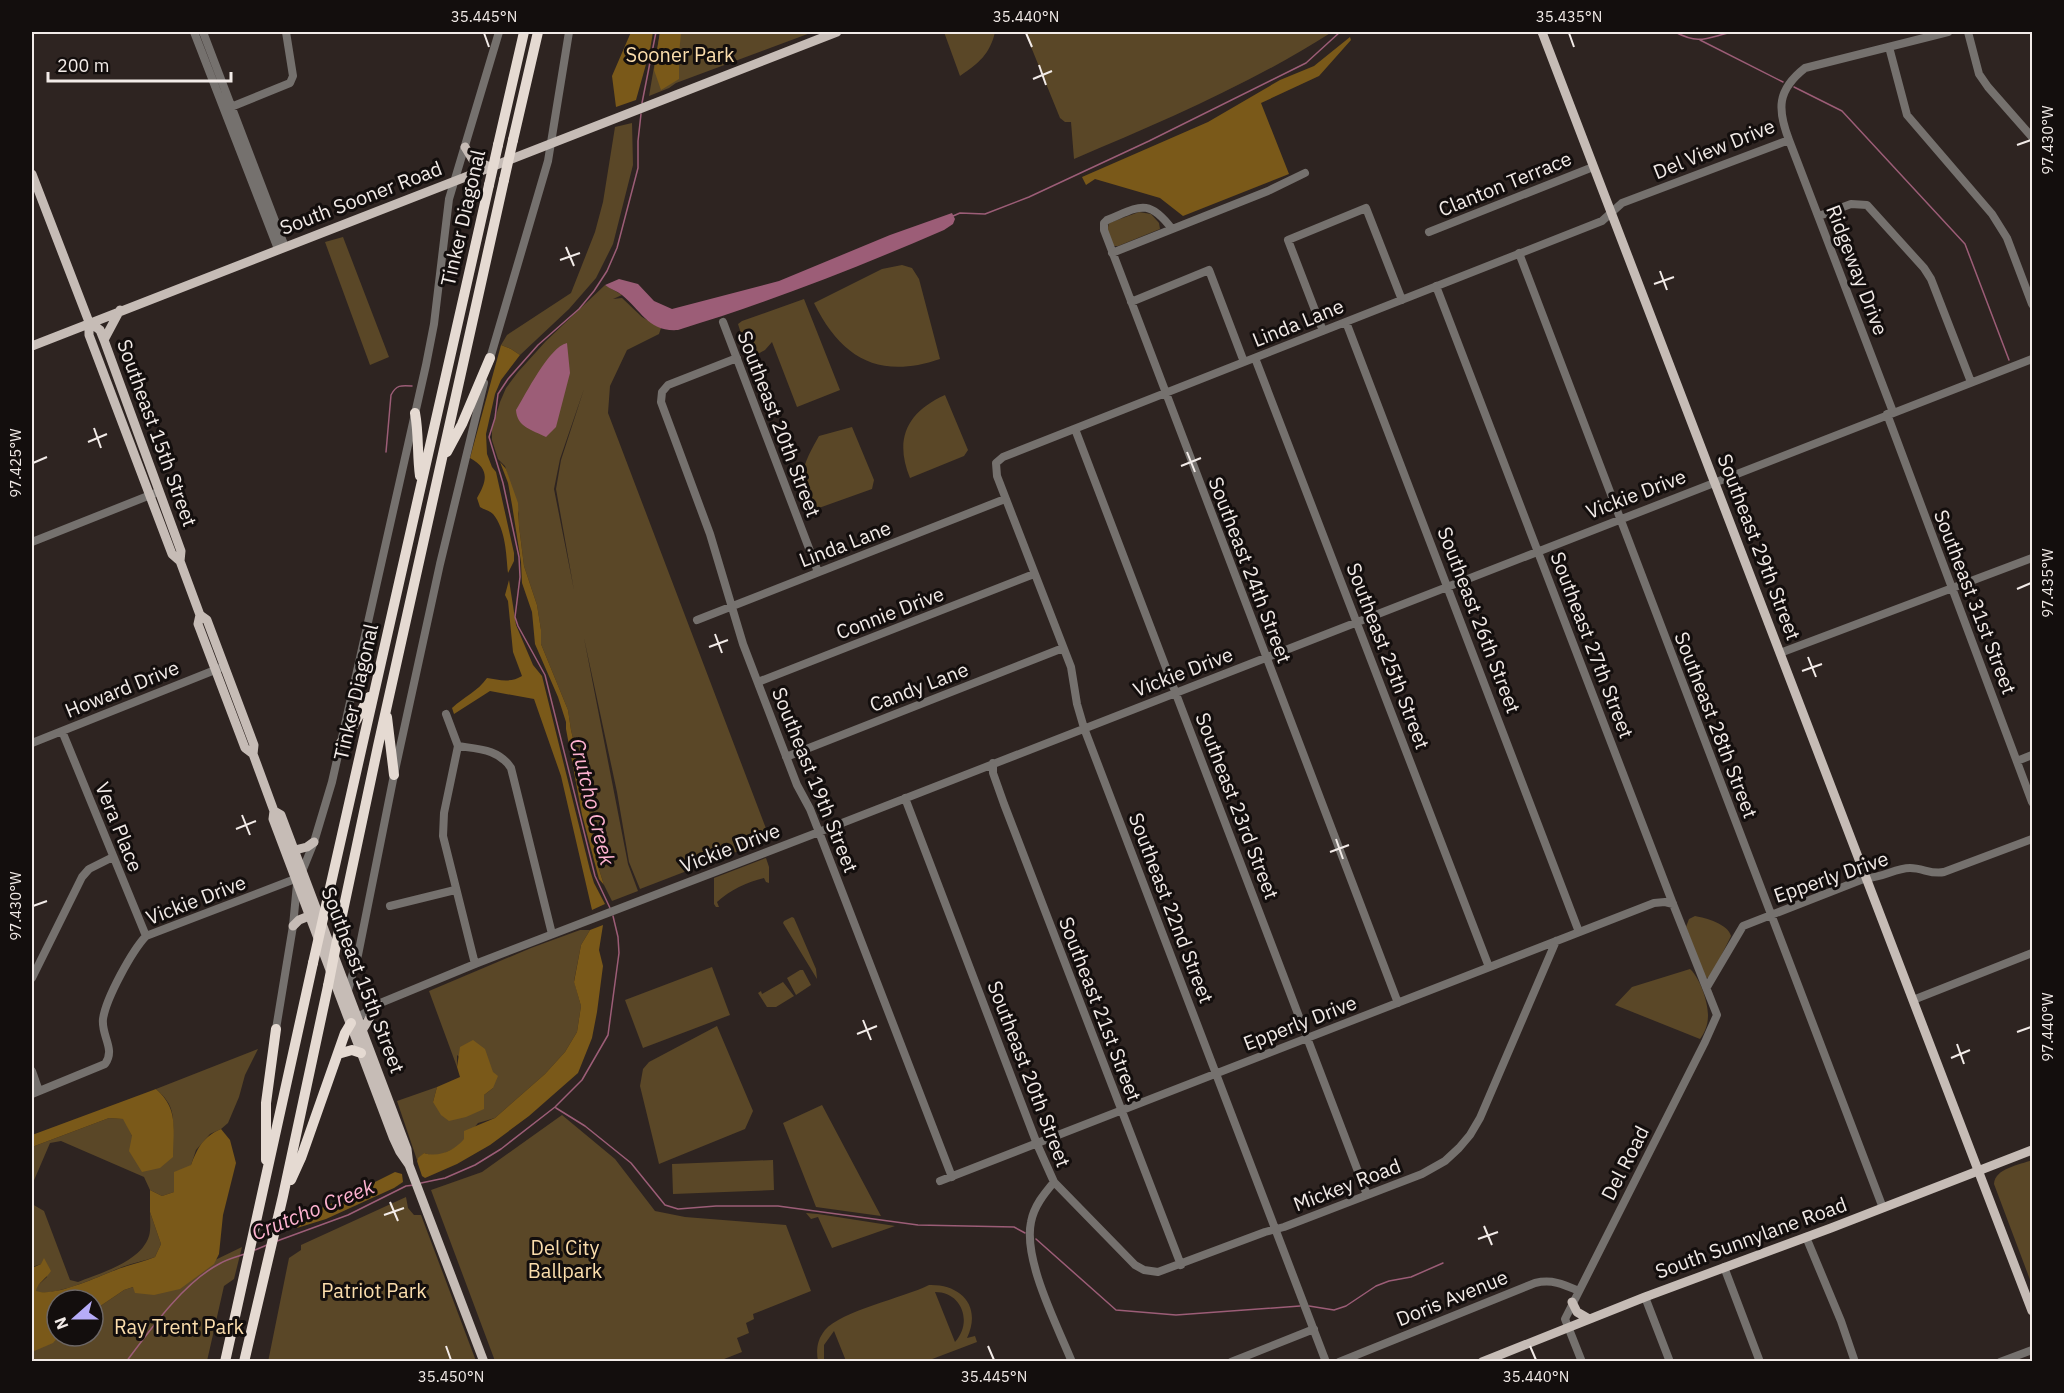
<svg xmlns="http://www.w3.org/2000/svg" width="2064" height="1393" font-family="'IBM Plex Sans',sans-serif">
  <rect width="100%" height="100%" fill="#2e2421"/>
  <path fill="#5a4727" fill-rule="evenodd" d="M660 32H813L676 83 669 88 649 96Z
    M944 32H995C990 54 979 63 960 76Z
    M1025 32H1332C1251 84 1161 122 1074 159L1071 122H1065L1060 118Z
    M632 123 633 165 613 244 596 278 569 309 520 355 511 349 501 345 507 335 571 293 595 232 603 202 615 127Z
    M1139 212 1151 214 1159 223 1160 229 1118 246H1112L1107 232 1109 223Z
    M343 237 389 357 370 365 325 242Z
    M902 265 912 268 919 279 940 359C879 380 841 358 814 303L882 269Z
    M605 285 622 295 613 299 622 298 642 317 661 328 659 334 627 350 610 386 608 413 770 839 640 889 629 862 617 792 584 638 628 864 638 891 612 901 604 885 597 863 588 802 571 730 568 710 541 644V630L537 605 524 566 519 526V514L505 466 498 459 492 440V429L500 402 506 388 518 372 546 341ZM584 389 561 460 556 489 574 590 554 489 560 459Z
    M804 299 840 390 797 407 772 342 765 350 749 359 738 324 742 321Z
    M945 395 968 450 964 456 910 478C894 439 907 412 945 395Z
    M852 427 874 480 872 489 816 509C812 500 806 491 804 482 800 467 812 449 819 436Z
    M766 858 769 867V883L766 882 764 878C747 882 730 890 717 902L719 907H716L714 904V878Z
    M1695 916C1706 918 1728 924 1731 936L1711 976 1707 978 1705 977 1686 927 1689 919Z
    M792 917 794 918 816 969 817 979 783 923 784 921Z
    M580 930H590L581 945 574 981 581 1006 577 1032 565 1052 545 1074 495 1118 478 1123 459 1146 443 1154 433 1156 424 1153 417 1160 397 1101 437 1087 433 1102 484 1095 493 1088 457 1055V1067L429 991 531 948Z
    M712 967 730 1015 643 1048 625 1000Z
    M1690 969C1700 978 1708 1002 1708 1015 1708 1025 1705 1032 1700 1039L1615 1005 1632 987Z
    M800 970H803L811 985 796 995 787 978Z
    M783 982 794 996 776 1007H767L758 993 761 991 762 994Z
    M717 1026 753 1111 745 1129 659 1164 640 1086 643 1069 649 1062Z
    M258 1049 245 1075 239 1097 228 1123 221 1129 210 1134 196 1150 191 1165 174 1192 162 1196 150 1190 144 1177 61 1141 50 1143 32 1185V1147L109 1118 124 1119 132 1136 173 1135C174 1113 173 1104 156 1089Z
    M822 1105 881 1216 816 1207 783 1123Z
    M562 1115 615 1159 655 1211 685 1217 786 1225 811 1291 753 1314 754 1319 746 1323 749 1333 737 1338 742 1352 719 1361H495L431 1190 482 1172Z
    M773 1160 774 1190 673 1194 672 1164Z
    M2032 1160V1285L1994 1184C1995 1168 2020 1165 2032 1160Z
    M406 1197 408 1208 414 1215H421L476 1361 268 1362 289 1258 301 1250V1245Z
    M32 1204 44 1211 70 1280 78 1282C100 1273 141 1262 149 1236 151 1229 150 1220 150 1212L161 1244 155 1257C144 1261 133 1263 122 1267 100 1276 58 1296 36 1292V1287L47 1277 41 1264 32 1267Z
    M806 1213 818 1214 895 1226 832 1248 818 1217 811 1219Z
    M242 1247 234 1279 224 1286 207 1361H32V1347L59 1336H93V1311L124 1290 213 1261Z
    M929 1285C961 1284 982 1306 967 1338L975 1336 977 1342 927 1361H846L834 1331 824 1345V1361H818C816 1350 817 1340 825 1330 841 1311 903 1298 929 1285ZM935 1292C962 1292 973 1322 955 1342Z"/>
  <path fill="#7a5919" d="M631 32H653L650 50 636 100 616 107 612 76Z
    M660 32H681V33L679 54V79L661 90 654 70Z
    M1350 37 1351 40 1319 76 1261 103 1289 174 1183 216 1160 198 1095 179 1086 185 1082 177 1208 122 1280 80 1314 66Z
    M501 345 511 349 520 355 501 380 495 394 486 434 487 454 492 467 496 472 514 553V561L508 573C506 554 506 530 493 514 490 511 485 510 480 507L477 498C487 481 490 469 470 458Z
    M500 462 506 469 518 503 519 526 524 566 537 605 541 630V644L568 710 571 730 588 802 597 863 604 885 599 879 582 815 566 729V722L558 697 535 644 532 612 522 583 521 562 512 505 508 483Z
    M509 580 516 625 533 665 542 676 590 870 594 883 605 904 592 910 561 776 534 699 490 691 454 714 452 708C464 697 478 691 487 678 499 680 511 683 522 676L513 652 508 601 505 595Z
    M603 925 599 950 603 966 597 1012 592 1038 578 1073 529 1116 490 1145 457 1164 425 1178 422 1176 417 1161 418 1158 424 1153C439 1158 455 1150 464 1139V1131L495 1118 545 1074 565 1052 577 1032 581 1006 574 982 581 945 590 930Z
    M473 1040 485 1049 493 1072 498 1076 493 1088 484 1095V1109L466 1117 449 1121 441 1115 433 1102 437 1087 460 1077 457 1067 460 1047Z
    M156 1089C179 1109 173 1129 173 1157L160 1168 142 1172 129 1151 132 1136 123 1119 109 1118 32 1147V1135Z
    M221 1129 230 1140 236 1163 223 1215 219 1254 214 1264 180 1289 154 1295 135 1293 133 1287 124 1290 93 1311V1300H57V1336H59L53 1343 32 1352V1268L41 1264 44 1258 51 1271C47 1278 37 1283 36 1291 57 1298 104 1273 127 1266 136 1263 145 1261 155 1257L161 1244 150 1212V1190L162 1196 174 1192V1172L191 1165C198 1147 203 1137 221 1129Z
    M395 1172 402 1174 403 1182 394 1188 326 1219 297 1228 301 1207 305 1215 333 1203Z"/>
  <path fill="#9c5d77" d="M952 213 955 219 953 224 944 230C856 268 770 302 678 330 648 332 642 311 622 295 617 291 610 289 605 285L619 279 638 284 654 301 672 309 779 281 890 235Z
    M567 343 570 373 556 427 546 437C532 430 517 427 516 410 526 394 549 347 567 343Z"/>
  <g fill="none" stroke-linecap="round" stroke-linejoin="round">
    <path stroke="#9c5d77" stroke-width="1.5" d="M1675 32C1700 45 1706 38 1732 32
      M1700 40 1783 82
      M1794 87 1842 111 1965 244 2009 360
      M642 103 656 32
      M953 216 960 213 985 214 1029 197 1149 141 1306 63 1340 32
      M386 452 391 395C396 385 401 385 412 386
      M610 908 595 876 545 675 518 626 515 617 520 577 519 557 503 483 489 437 495 418 498 394 508 379 538 345 579 309 594 291 607 271 617 248 638 168V141L641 114
      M556 1108 585 1126 631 1163 665 1205 678 1209 716 1206H778L918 1225 1014 1227 1025 1233
      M421 1183 445 1178 475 1165 501 1149 555 1107 582 1080 608 1035 619 953 618 937 613 916
      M1036 1239 1116 1310 1176 1315 1300 1306
      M277 1241 348 1215 406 1186 414 1185
      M255 1250 267 1245
      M1309 1306 1334 1310 1346 1306 1376 1286 1389 1281 1411 1277 1443 1263
      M126 1362C150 1330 183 1283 219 1264 227 1259 236 1257 245 1254"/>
    <path stroke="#75716e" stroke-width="8" d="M194 32 278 249
      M203 32 285 247
      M1968 32 1979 74 1988 87 2032 137
      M1889 47 1907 115 1992 214 2007 238 2032 304
      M231 107 290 83 293 76 286 32
      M1789 140 1893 412
      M1819 216 1851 204 1867 205 1924 268 1931 279 1971 382
      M1172 229C1148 197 1139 207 1107 220L1104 223V230L1398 1003
      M1429 232 1593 167
      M1112 253 1268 191 1305 173
      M1519 253 1883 1208
      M1436 286 1673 904 1717 1015 1705 1042 1565 1319 1582 1362
      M1131 302 1209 270 1244 362
      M723 322 818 572
      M1346 322 1579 932
      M1323 331 1288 240 1366 208 1402 300
      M737 358 668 385 662 392 661 402 710 534 743 644 797 785 810 809 819 832 952 1177
      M1255 358 1489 967
      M489 362 548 161 569 32
      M1887 414 2032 802
      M1075 429 1367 1195
      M32 542 158 492
      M697 620 1005 499
      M1780 653 2032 558
      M758 682 1034 574
      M446 714 458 746 444 813 443 836 475 964
      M62 731 146 936
      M32 743 220 668
      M458 746C478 749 499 749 511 768L552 934
      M786 757 1063 648
      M2017 761 2032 755
      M993 763V773L1004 804 1181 1265
      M905 798 1037 1144 1054 1182C1044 1194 1034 1206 1031 1222 1023 1260 1057 1325 1072 1362
      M390 906 455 890
      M32 978 82 877 89 869 113 857
      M1707 987 1743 926 1866 878C1883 878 1895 868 1910 868 1923 868 1932 875 1944 872L2032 839
      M347 994 358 955 394 775 440 564 484 383
      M1913 1000 2032 953
      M354 1020 378 1004 475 964 819 832 2032 359
      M276 1029 293 926 297 884 314 842 332 782 426 365 434 324 449 199 499 32
      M32 1071 39 1091
      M32 1094 105 1064C116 1049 101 1036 103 1019 106 998 132 951 146 936L295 879
      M940 1181 1654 903 1665 902 1673 904
      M1054 1182 1135 1265 1144 1270 1158 1272 1265 1232 1284 1227 1422 1174 1445 1161 1459 1148 1470 1135 1480 1118 1556 941
      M1806 1237 1841 1321 1855 1362
      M1724 1267 1760 1362
      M1645 1297 1670 1362
      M1231 1362 1314 1329
      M1326 1362 1084 728 1077 704 1071 667 997 476 996 463 1003 457 1602 221 1622 203 1789 140C1777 109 1777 90 1805 68L1948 32
      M1339 1362 1535 1283C1552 1279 1563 1284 1579 1291
      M2000 1362 2032 1350"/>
    <path stroke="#c6bcb6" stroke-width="9" d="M1542 32 2032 1311
      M465 147 473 160 490 167
      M32 174 89 322V335L172 554 180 561
      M89 322 100 330 104 340 181 551 180 561 200 615 207 620 254 745 253 754
      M104 340 120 310
      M32 346 837 32
      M200 615 198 624 245 748 253 754 274 811 273 819 393 1137 400 1152 409 1165
      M274 811 281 815 407 1149 409 1165 484 1362
      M295 850 307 847 314 842
      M293 926 299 920 309 916
      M363 1029 378 1004
      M1572 1302 1577 1312 1589 1319
      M1482 1362 1645 1297 1831 1228 2032 1150"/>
    <path stroke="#e5dad2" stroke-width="10" d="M513 140 538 32
      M498 145 524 32
      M415 413C419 434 417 455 420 476
      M447 452 462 424 490 358
      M387 717 394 775
      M340 744 347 737 369 697
      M327 901 489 185
      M340 925 378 746 504 180
      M338 1054 352 1050 361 1053
      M266 1160V1103L276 1029
      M291 1180 301 1158 345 1033 351 1023
      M225 1362 313 963
      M244 1362 283 1196 328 986"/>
    <path stroke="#e5dad2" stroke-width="10" d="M504 180 513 140
      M489 185 498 145
      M313 963 327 901
      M328 986 340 925"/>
  </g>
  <path fill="none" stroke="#f2ebe8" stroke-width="2" d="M484 33 489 47M1026 33 1032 47M1569 33 1574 47M1039 65 1046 85M1033 79 1052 71M2017 145 2031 140M566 247 574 266M560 260 580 253M1660 271 1667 290M1654 284 1674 277M94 428 101 448M88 442 107 434M1187 452 1195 472M33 463 47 457M1181 466 1201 458M2017 589 2031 583M715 634 722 653M709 647 728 640M1808 657 1816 677M1802 671 1822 664M242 815 250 835M236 829 256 821M1336 839 1343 859M1330 852 1349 845M33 906 47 901M863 1020 871 1040M2017 1032 2031 1027M857 1034 877 1026M1957 1044 1964 1064M1951 1058 1970 1050M390 1202 398 1221M384 1215 404 1208M1484 1226 1492 1245M1478 1239 1498 1232M446 1346 451 1360M988 1346 994 1360M1530 1346 1536 1360"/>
  <g text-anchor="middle" stroke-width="6" stroke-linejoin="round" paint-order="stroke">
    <g font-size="20" fill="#fbddac" stroke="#130e0d">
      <text x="680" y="62">Sooner Park</text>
      <text x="565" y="1255">Del City<tspan x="565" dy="23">Ballpark</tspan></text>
      <text x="374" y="1298">Patriot Park</text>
      <text x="179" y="1334">Ray Trent Park</text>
    </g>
    <g font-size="20" fill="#f2ebe8" stroke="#130e0d">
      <text transform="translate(1714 149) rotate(-22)" y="7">Del View Drive</text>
      <text transform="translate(1505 184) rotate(-22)" y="7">Clanton Terrace</text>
      <text transform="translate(361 198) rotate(-21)" y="7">South Sooner Road</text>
      <text transform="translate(463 218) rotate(-77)" y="7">Tinker Diagonal</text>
      <text transform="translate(1857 270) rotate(69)" y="7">Ridgeway Drive</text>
      <text transform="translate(1298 323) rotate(-22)" y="7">Linda Lane</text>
      <text transform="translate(779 424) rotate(69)" y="7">Southeast 20th Street</text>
      <text transform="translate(157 433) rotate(70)" y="7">Southeast 15th Street</text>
      <text transform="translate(1636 494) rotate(-21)" y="7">Vickie Drive</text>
      <text transform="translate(845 544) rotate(-21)" y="7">Linda Lane</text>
      <text transform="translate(1759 547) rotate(69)" y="7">Southeast 29th Street</text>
      <text transform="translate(1250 570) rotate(69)" y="7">Southeast 24th Street</text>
      <text transform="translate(1975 602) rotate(69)" y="7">Southeast 31st Street</text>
      <text transform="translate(890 613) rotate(-21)" y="7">Connie Drive</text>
      <text transform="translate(1479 620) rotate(69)" y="7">Southeast 26th Street</text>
      <text transform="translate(1592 645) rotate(69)" y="7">Southeast 27th Street</text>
      <text transform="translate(1388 656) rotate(69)" y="7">Southeast 25th Street</text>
      <text transform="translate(1183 672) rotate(-21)" y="7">Vickie Drive</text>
      <text transform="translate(919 687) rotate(-21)" y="7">Candy Lane</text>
      <text transform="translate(122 689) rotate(-22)" y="7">Howard Drive</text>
      <text transform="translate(356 692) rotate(-77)" y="7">Tinker Diagonal</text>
      <text transform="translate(1716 725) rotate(69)" y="7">Southeast 28th Street</text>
      <text transform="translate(815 780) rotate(68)" y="7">Southeast 19th Street</text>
      <text transform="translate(1237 806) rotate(69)" y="7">Southeast 23rd Street</text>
      <text transform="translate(119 827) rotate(68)" y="7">Vera Place</text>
      <text transform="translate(730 848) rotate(-21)" y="7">Vickie Drive</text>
      <text transform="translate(1831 877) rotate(-19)" y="7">Epperly Drive</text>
      <text transform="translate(196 900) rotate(-21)" y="7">Vickie Drive</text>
      <text transform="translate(1171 908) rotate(69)" y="7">Southeast 22nd Street</text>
      <text transform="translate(363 980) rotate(69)" y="7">Southeast 15th Street</text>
      <text transform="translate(1100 1009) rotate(69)" y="7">Southeast 21st Street</text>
      <text transform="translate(1300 1023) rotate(-21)" y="7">Epperly Drive</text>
      <text transform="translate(1029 1074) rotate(69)" y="7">Southeast 20th Street</text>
      <text transform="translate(1625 1163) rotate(-63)" y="7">Del Road</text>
      <text transform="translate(1347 1185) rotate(-21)" y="7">Mickey Road</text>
      <text transform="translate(1751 1238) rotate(-20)" y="7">South Sunnylane Road</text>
      <text transform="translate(1452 1298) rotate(-22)" y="7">Doris Avenue</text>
    </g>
    <g font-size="21" font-style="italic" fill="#feb2d0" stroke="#130e0d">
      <text transform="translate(592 802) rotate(76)" y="7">Crutcho Creek</text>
      <text transform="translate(313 1210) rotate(-22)" y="7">Crutcho Creek</text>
    </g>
  </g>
  <rect width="2064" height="1393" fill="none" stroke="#130e0d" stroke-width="66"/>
  <g transform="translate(75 1318) rotate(249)"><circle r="28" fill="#130e0d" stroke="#6c6665" stroke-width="1.5"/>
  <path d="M0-4.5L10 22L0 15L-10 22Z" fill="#b6acf8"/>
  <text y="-9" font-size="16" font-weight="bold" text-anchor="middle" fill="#f2ebe8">N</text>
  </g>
  <path d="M48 72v9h183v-9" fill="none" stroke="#f2ebe8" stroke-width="3"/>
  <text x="57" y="72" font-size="18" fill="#f2ebe8" stroke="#130e0d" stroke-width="4.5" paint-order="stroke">200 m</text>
  <rect x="33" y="33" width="1998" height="1327" fill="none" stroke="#f2ebe8" stroke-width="2"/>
  <g font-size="15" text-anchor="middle" fill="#f2ebe8">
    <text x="484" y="22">35.445°N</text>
    <text x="1026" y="22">35.440°N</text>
    <text x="1569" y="22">35.435°N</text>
    <text transform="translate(2048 140) rotate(-90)" y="5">97.430°W</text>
    <text transform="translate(16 463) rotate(-90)" y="5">97.425°W</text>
    <text transform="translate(2048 583) rotate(-90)" y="5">97.435°W</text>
    <text transform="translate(16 906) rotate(-90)" y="5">97.430°W</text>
    <text transform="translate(2048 1027) rotate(-90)" y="5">97.440°W</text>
    <text x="451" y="1382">35.450°N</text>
    <text x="994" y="1382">35.445°N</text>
    <text x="1536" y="1382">35.440°N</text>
  </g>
</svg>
